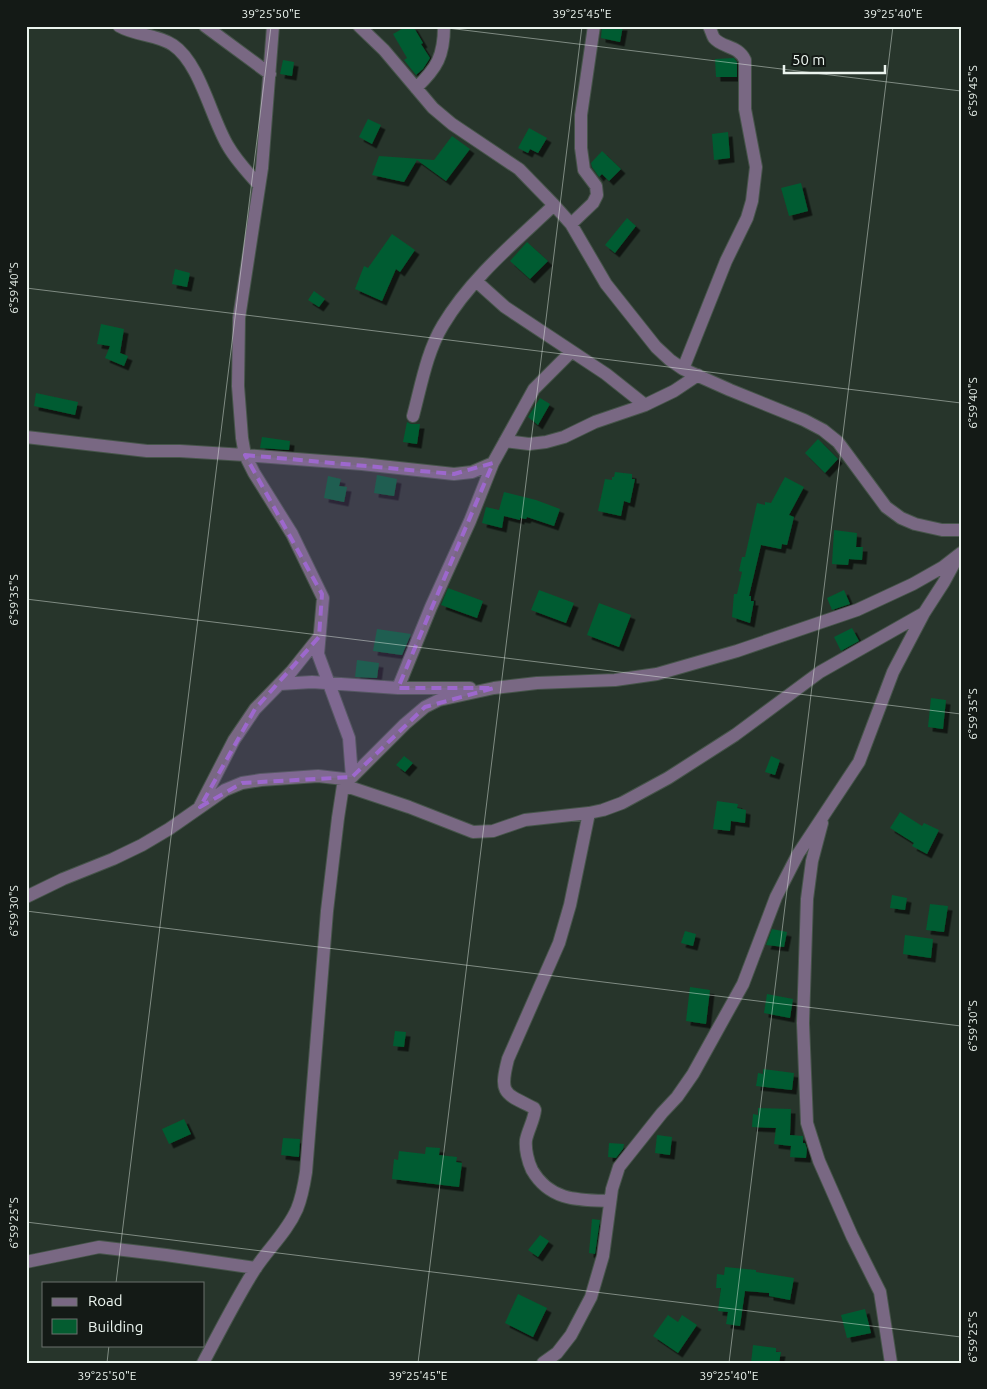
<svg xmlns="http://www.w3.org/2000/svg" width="987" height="1389" font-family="Ubuntu,sans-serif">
  <defs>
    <filter id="shadow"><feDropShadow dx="4.5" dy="4.5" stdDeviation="0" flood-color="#0009"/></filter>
  </defs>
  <rect width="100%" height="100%" fill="#27352b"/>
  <path fill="#045c30" filter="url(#shadow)" d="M407 26H413L423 43 421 44 430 58 423 69 416 75 404 60 407 58 393 34Z
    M602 26H623L620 42 601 38Z
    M734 58 737 62V77H716L715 59Z
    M283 60 294 62 292 76 280 74Z
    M368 119 381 125 372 144 359 137Z
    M529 128 547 138 538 153 530 149 528 153 518 148Z
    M728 132 730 158 714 160 712 134Z
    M452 136 470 149 446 181 417 160 404 182 372 175 379 156 434 160Z
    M602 151 621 169 609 181 602 174 599 177 592 167 591 163Z
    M801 183 808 211 789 216 781 188Z
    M627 218 636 226 615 253 605 245Z
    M392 234 415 250 400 272 396 269 382 301 355 289 364 266 368 268Z
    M527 242 548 261 530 279 510 261Z
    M175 269 190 273 187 287 172 284Z
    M314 291 325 299 319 307 308 300Z
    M101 324 124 329 120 353 128 356 124 366 105 358 110 346 97 344Z
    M36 393 78 402 75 415 34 406Z
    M540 398 550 404 538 425 528 417Z
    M407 422 411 424H420L417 444 403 442Z
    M262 437 290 441 289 450 260 448Z
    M818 439 838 459 825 473 805 453Z
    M615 472 632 474V479H635L630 503 624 501 621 516 598 511 605 479 612 480V477H614Z
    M377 475 397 479 394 496 374 493Z
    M328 476 341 479 339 486 347 487 344 502 324 498Z
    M785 477 804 487 789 515 794 517 787 545 782 544 781 549 761 545 749 596H751V601H754L750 623 732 617 734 594H737L742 572 739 571 742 557H745L757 503 765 505V502L771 503Z
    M504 492 536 500 560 509 554 526 527 517 526 519 520 518V520L504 516 502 528 482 523 486 507 499 510Z
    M834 530 857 533 856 547H863L862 560 849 559 848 565 832 564Z
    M448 588 483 601 477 618 441 605Z
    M539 590 574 603 566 623 531 610Z
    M844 590 850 604 832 610 827 598Z
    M599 603 631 615 619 647 587 635Z
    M852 628 859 641 841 651 834 637Z
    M377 629 411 634 402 655 373 651Z
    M357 660 379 663 377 678 355 677Z
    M931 698 946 700 943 729 928 727Z
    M404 756 413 763 405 772 396 765Z
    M771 756 780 760 775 775 765 772Z
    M717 801 738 804 737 808 746 810 745 823 731 821 730 831 713 829Z
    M900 812 922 826 924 823 939 830 927 854 912 846 914 843 890 828Z
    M892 895 907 898 905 910 890 908Z
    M930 904 948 906 944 932 926 930Z
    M772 929 787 932 784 947 766 945Z
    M685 931 696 934 693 946 681 943Z
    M905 935 933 939 931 958 903 954Z
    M690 987 710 990 706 1024 686 1021Z
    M767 994 793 999 790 1018 764 1013Z
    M395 1031 406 1032 404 1047 393 1046Z
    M763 1069 794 1073 792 1090 756 1086 758 1073 763 1074Z
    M758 1108 791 1109 790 1135 803 1136V1143H805L807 1149 806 1158 790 1157 791 1146 774 1144 776 1128 752 1127 753 1114 758 1115Z
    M184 1119 191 1134 169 1144 162 1129Z
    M657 1135 672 1137 670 1155 655 1153Z
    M283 1138 300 1139 299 1157 281 1155Z
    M609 1143 624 1144 623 1149 616 1158 608 1157Z
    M426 1147 440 1148 439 1155 457 1157 456 1162 462 1163 459 1187 392 1179 394 1159 398 1160 399 1151 425 1154Z
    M592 1219 600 1220 595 1254 589 1253Z
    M540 1235 549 1241 538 1257 528 1250Z
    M725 1267 756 1270V1272L794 1278 790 1300 769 1296V1293L745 1291 740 1326 726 1324 728 1312 718 1311 721 1288H716L717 1274 724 1275Z
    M518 1294 547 1308 533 1337 505 1323Z
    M865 1309 871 1333 847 1338 841 1315Z
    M668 1315 678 1322 682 1315 697 1325 678 1353 653 1336Z
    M753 1345 776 1348V1352H781L779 1363H751Z"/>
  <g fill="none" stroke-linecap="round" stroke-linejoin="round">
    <defs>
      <path id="street" d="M119 26C136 36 157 34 173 45 200 63 211 118 228 146 236 160 248 173 259 185
        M205 26 270 74
        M273 26 262 168 239 318 238 386 242 438 245 455 254 473 292 534 323 598 318 654 349 738 352 777
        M359 26 384 50 433 108 452 124 519 169 554 205 571 224 606 284 656 347 670 360 683 369 730 390 804 420 823 430 838 442 886 507 901 518 915 524 942 530H961
        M416 88C437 68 444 56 444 26
        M571 224 593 203 597 195 596 186 584 170 581 148V115L594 26
        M476 281 505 307 606 374 645 405
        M683 369 726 261 747 218 752 201 756 167 745 109V60C738 45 722 48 714 38 712 35 711 30 709 26
        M413 416C421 386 427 351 443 325 471 278 515 242 554 205
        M26 437 147 451H180L245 455 362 464 454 474 472 472 493 463 534 389 571 352
        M505 441 529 444 546 442 564 437 595 422 645 405 674 391 698 375
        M280 684 312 682 398 688H470
        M398 688 431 607 470 521 493 463
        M343 785 409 807 473 832 493 831 525 820 589 813 603 810 622 803 668 778 735 735 820 672 924 613
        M200 806 234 740 255 709 291 672 319 637
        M589 813 570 905 559 943 508 1059C499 1094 504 1093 534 1108L535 1110C534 1120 528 1130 526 1140 525 1149 528 1162 532 1170 550 1201 578 1200 610 1201
        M822 823 812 861 807 899 803 1023 807 1123 819 1161 852 1236 880 1292 891 1363
        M26 897 63 879 113 859 142 845 169 829 225 790 242 783 261 780 318 776 344 779 352 777 405 724 425 707 439 700 494 688 537 683 615 680 657 674 737 651 857 610 913 584 943 567 961 553
        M26 1262 99 1247 166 1255 256 1268
        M203 1363C220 1331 236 1299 255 1269 268 1249 287 1232 297 1209 302 1197 304 1185 306 1172L327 911 338 818 344 779
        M543 1363 557 1353 571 1335 591 1297 603 1256 612 1189 619 1167 662 1113 677 1097 693 1074 719 1027 743 984 776 897 798 854 859 762 893 672 924 613 944 582 956 560"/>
    </defs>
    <use href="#street" stroke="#46544a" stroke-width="14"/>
    <use href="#street" stroke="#796883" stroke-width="12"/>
  </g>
  <path fill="#9d68cd" fill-opacity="0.2" stroke="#9d68cd" stroke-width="4" stroke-dasharray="10 6" stroke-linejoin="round" d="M245 455 454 474 493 463 398 688H494L425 707 352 777 242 783 200 807 255 709 319 637 322 594Z"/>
  <path fill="none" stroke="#ebf4ee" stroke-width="1" stroke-opacity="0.45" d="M431 26 961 91M26 288 961 403M26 599 961 714M26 911 961 1026M26 1222 961 1337M116 1283 271 26M107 1363 109 1345M418 1363 582 26M729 1363 893 26"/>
  <rect width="987" height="1389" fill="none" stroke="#141a16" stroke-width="55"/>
  <rect x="42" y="1282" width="162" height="65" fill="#141a16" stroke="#6a716c"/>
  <rect x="52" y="1298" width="25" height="8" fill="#796883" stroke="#6a716c"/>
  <text x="88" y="1306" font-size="15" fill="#ebf4ee">Road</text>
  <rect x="52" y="1319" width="25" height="15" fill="#045c30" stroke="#6a716c"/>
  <text x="88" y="1332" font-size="15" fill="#ebf4ee">Building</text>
  <path d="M784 65v8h101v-8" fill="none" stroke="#ebf4ee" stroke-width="2.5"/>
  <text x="792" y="65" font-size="15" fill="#ebf4ee" stroke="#141a16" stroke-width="4" paint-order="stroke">50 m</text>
  <rect x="28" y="28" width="932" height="1334" fill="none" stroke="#ebf4ee" stroke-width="2"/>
  <g font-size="12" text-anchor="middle" fill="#ebf4ee">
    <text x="271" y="18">39°25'50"E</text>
    <text x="582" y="18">39°25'45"E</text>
    <text x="893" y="18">39°25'40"E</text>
    <text transform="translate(973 91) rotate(-90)" y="4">6°59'45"S</text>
    <text transform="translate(14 288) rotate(-90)" y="4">6°59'40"S</text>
    <text transform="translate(973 403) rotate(-90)" y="4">6°59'40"S</text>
    <text transform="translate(14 600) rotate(-90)" y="4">6°59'35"S</text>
    <text transform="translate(973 714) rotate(-90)" y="4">6°59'35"S</text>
    <text transform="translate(14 911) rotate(-90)" y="4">6°59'30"S</text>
    <text transform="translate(973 1026) rotate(-90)" y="4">6°59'30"S</text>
    <text transform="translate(14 1223) rotate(-90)" y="4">6°59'25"S</text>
    <text transform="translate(973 1337) rotate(-90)" y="4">6°59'25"S</text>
    <text x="107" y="1380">39°25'50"E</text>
    <text x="418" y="1380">39°25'45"E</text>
    <text x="729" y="1380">39°25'40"E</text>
  </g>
</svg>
